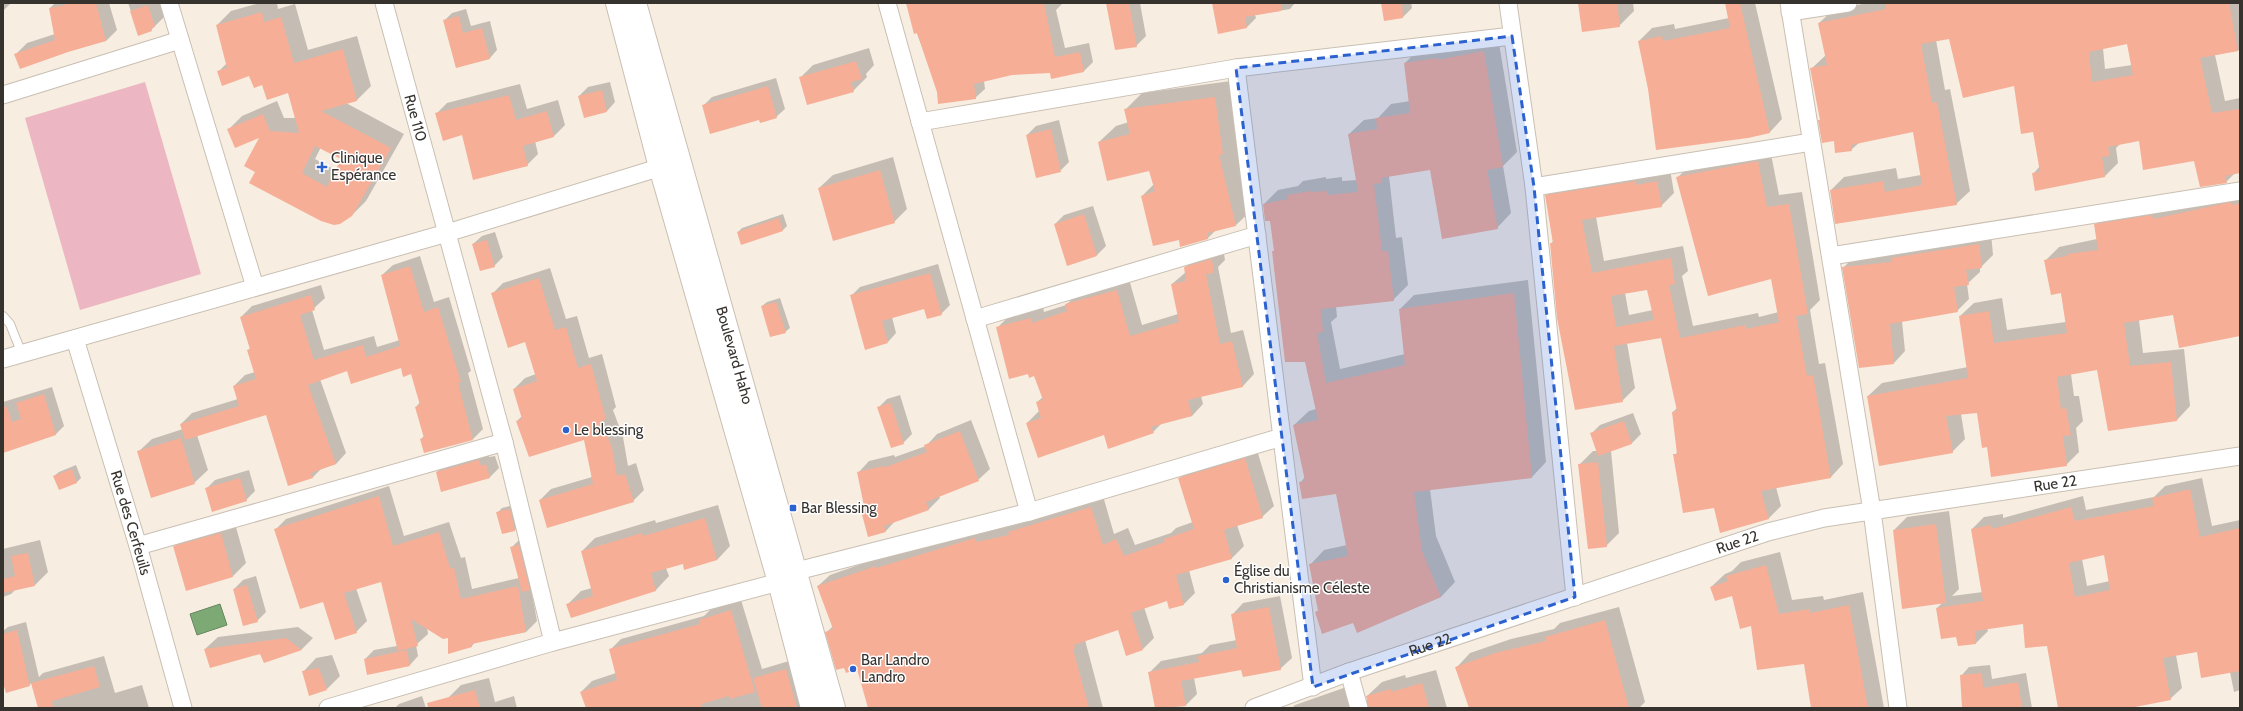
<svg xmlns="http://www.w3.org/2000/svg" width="2243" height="711" font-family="Cabin,sans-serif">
  <rect width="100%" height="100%" fill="#f7ede0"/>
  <path fill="#ecb7c2" d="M145 82 201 274 80 310 25 118Z"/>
  <path fill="#7daa74" stroke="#68865f" d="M220 604 227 625 197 635 190 614Z"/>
  <path fill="#0003" fill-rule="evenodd" d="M3 3H11L3 11Z
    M55 3H109L117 30 106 41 16 54 27 43 55 34 50 8Z
    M128 3H161L166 15 151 30 139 34Z
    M260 3H277L278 9 295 4 308 50 357 36 371 86 357 100 346 103 404 134 366 201 351 216 257 172 262 136 228 130 242 116 277 101 284 118H296L288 91 262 84 250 75 218 72 227 63 217 25 231 11ZM321 147 343 159 337 171 315 159Z
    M906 3H1063L1056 10 1065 48 1089 43 1093 62 1084 71 1011 74 984 81 985 89 975 98 938 91Z
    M1107 3H1140L1146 36 1136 46Z
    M1213 3H1295L1290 9 1255 15 1256 18 1247 27 1219 33Z
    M1382 3H1411L1412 8 1403 17 1385 19Z
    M1579 3H1633L1634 11 1619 26Z
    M1726 3H1755L1782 119 1770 132 1748 137 1649 89 1639 41 1652 28 1674 24 1675 29 1729 18Z
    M1867 3H2240V50L2215 55 2225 101 2240 98V172L2235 173 2226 182 2195 160 2139 139 2121 143 2116 148 2118 163 2105 176 2033 174 2040 166 2034 131 2015 85 1950 37 1936 40 1945 90 1950 89 1970 191 1956 204 1831 190 1844 177 1896 168 1898 179 1921 175 1914 130 1860 142 1851 150 1834 140 1821 119 1811 69 1826 55 1819 23 1833 10ZM2128 43 2132 65 2105 69 2103 48Z
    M466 9 471 26 490 21 497 50 490 58 456 67 444 21 452 13Z
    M1498 37 1517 152 1503 166 1511 213 1497 228 1431 169 1389 176 1396 238 1402 237 1408 285 1393 300 1336 306 1337 317 1331 322 1340 369 1405 354 1400 309 1414 295 1528 280 1546 462 1532 477 1430 489 1436 536 1455 582 1441 597 1358 632 1353 622 1316 612 1319 610 1310 565 1324 550 1347 545 1337 492 1300 483 1305 477 1294 425 1309 411 1316 409 1306 361 1275 250 1270 219 1264 204 1278 190 1298 186 1303 181 1326 177V179L1342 177V181L1357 180 1349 134 1364 120 1378 118 1391 104 1410 101 1405 63 1419 49Z
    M869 48 874 65 866 74 867 77 853 91 800 78 813 65Z
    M776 78 785 109 776 117 703 106 712 97Z
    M1231 81 1239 136 1236 139 1253 209 1236 225 1216 230 1208 238 1180 239 1142 196 1154 184 1150 170 1099 142 1116 126 1129 122 1126 109 1142 93Z
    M610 82 615 102 607 111 579 96 588 87Z
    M520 84 527 109 558 100 565 125 554 136 535 141 538 154 527 165 463 134 436 114 447 103Z
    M1059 120 1069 162 1060 171 1027 135 1036 126Z
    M1770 149 1779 195 1802 192 1820 300 1810 310 1819 364 1825 363 1843 464 1831 477 1776 487 1781 506 1768 519 1715 507 1675 455 1678 451 1673 412 1677 408 1662 337 1627 343 1635 388 1622 401 1551 244 1553 241 1546 196 1559 183 1670 169 1674 193 1661 206 1596 217 1604 261 1683 246 1688 271 1682 276 1693 326 1758 313 1759 317 1779 312 1772 277 1677 178 1690 165ZM1648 288 1653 310 1629 315 1625 293Z
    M893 157 907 209 894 222 819 188 833 175Z
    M2240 191V335L2173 314 2139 320 2143 353 2184 349 2190 406 2177 420 2098 369 2071 374 2074 396H2079L2083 421 2076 428 2079 452 2066 465 1988 446 1978 412 1961 414 1965 439 1952 452 1868 396 1882 383 1968 367 1960 316 1974 303 2002 298 2007 330 2066 322 2061 292 2045 261 2059 247 2097 239 2095 225 2108 211Z
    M1093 206 1106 246 1097 255 1068 264 1055 224 1064 215Z
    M783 214 787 226 783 230 738 232 742 228Z
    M495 232 503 257 494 266 473 244 482 236Z
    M1991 233 1993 255 1980 268V272L1967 284 1969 299 1957 311 1902 321 1905 351 1894 363 1843 268 1855 256Z
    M1223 248 1225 260 1218 267 1231 333 1243 330 1254 374 1243 386 1201 396 1203 404 1192 416 1162 423 1153 432 1104 434 1027 423 1039 411 1037 402 1043 397 1035 375 1029 373 998 327 1009 316 1043 307 1044 312 1066 305 1078 293 1129 279 1142 325 1178 314 1172 284 1186 272 1185 268 1196 256Z
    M420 256 434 302 449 297 471 371 468 373 483 429 473 439H421L424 436 416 407 420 402 412 373 402 367 348 369 320 379 346 453 336 464 321 469 312 478 267 414 197 435 208 470 194 483 138 452 152 439 183 429 181 424 192 413 238 399 234 386 245 375 255 372 248 351 250 348 241 317 252 306 321 285 325 298 312 310 324 350 374 336 377 347 400 340 382 275 393 265Z
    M938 264 950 305 941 314 925 308 892 317 896 333 888 342 851 296 860 287Z
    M550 268 566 319 577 316 589 358 602 354 616 407 613 410 623 437 628 466 636 463 644 490 633 501 540 500 551 489 592 477 585 439 517 421 522 416 514 389 525 378 536 374 526 341 492 294 503 283Z
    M780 298 790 328 785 332 762 306 767 302Z
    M52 387 64 426 56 434 3 451V402Z
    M900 395 912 434 903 443 878 408 887 399Z
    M1633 413 1641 434 1632 443 1611 451 1619 533 1606 546 1579 465 1593 451H1598L1592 433 1600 425Z
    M971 420 990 469 978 480 939 496 940 498 929 509 896 520 886 531 861 508 865 504 858 473 869 461 894 455 895 457 926 446 937 434Z
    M1256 447 1274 506 1262 517 1237 525 1244 546 1232 558 1189 570 1195 593 1184 604 1168 599 1144 607 1154 638 1143 649 1119 629 1085 640 1103 708H869L858 668 827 632 833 626 818 586 830 575 887 555 1018 524 1021 521 1103 496 1114 534 1128 528 1135 545 1171 533 1176 528 1193 522 1179 479 1191 467Z
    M488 451 489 457 495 456 499 468 490 477 442 490 437 472 446 463Z
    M76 465 81 478 77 482 59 489 54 476 59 472Z
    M249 470 255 491 246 500 206 489 215 480Z
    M2202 478 2212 526 2240 520V690L2234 692 2230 672 2198 651 2176 655 2182 688 2170 699 2124 708H2059L2048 644 2024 623 1987 628 1988 631 1976 643 1957 636 1937 608 1943 602 1894 530 1907 517 1949 511 1959 589 1952 596 1983 592 1972 529 1984 517 2003 514V518L2083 496 2086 510 2154 497 2165 486ZM2105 554 2110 581 2087 586 2082 559Z
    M389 486 404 536 449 522 461 558 465 557 472 589 519 578 511 548 520 539 538 580 531 588 537 621 526 632 475 642 472 646 427 627 428 634 416 645 418 656 410 665 365 659 374 650 397 646 382 581 356 588 367 621 356 632 324 600 275 530 286 519Z
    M514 505 519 526 515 530 503 533 497 513 502 508Z
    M718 505 730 546 717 560 683 563 666 568 669 576 656 590 571 617 568 604 581 591 592 588 582 551 595 538 655 520 656 523Z
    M234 520 246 563 233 576 174 547 187 534Z
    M40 540 48 572 35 585 16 589 11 594 3 597V549Z
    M1780 552 1792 600 1823 596 1824 600 1863 592 1884 708H1812L1805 663 1752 625 1732 594 1711 587 1725 574 1732 571 1741 562Z
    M256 576 266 612 257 621 244 625 234 589 243 580Z
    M1280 596 1292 658 1280 669H1242L1194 678 1197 694 1185 706 1156 708 1150 672 1161 661 1202 653 1210 645 1237 640 1232 615 1243 603Z
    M741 600 762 669 796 659 810 708H587L581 692 592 681 616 673 610 650 621 639 704 616 711 609Z
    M1619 607 1645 702 1639 708H1470L1456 668 1470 653 1511 639 1554 629 1560 623Z
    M26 622 39 677 43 673 104 656 115 693 142 685 149 708H39L32 683 29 685 3 687V631L8 627Z
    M298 627 313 638 301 650 261 653 205 649 218 637Z
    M332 655 340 676 327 689 303 672 316 658Z
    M1990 665 1992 679 2026 673 2032 708H1963L1961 676 1969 667Z
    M1436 670 1447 708H1292L1295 705 1355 684 1361 688 1367 704V696L1382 682 1405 675 1406 678Z
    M489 678 495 702 514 696 517 708H447V699L461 685Z
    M422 696 426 708H395L399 704Z"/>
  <path fill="#f6ae97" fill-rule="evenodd" d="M66 3H96L106 41 68 52 20 69 14 54 55 40 49 8 66 5Z
    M906 3H1044L1055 57 1080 52 1084 72 1051 79 1050 73 1012 75 974 84 976 99 938 104 937 92 917 33 914 34Z
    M1106 3H1129L1137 47 1115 50Z
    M1212 3H1281V11L1245 17 1247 28 1218 34Z
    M1381 3H1402L1403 18 1384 21Z
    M1578 3H1617L1620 27 1582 32Z
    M1725 3H1740L1770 133 1748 138 1656 150 1648 89 1638 41 1662 36 1663 41 1730 28Z
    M1885 3H2229L2238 51 2200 58 2212 113 2240 109V173L2225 176 2227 183 2200 187 2194 161 2143 170 2139 141 2108 147 2110 156 2102 157 2105 177 2035 191 2032 173 2040 172 2033 132 2021 134 2014 86 1963 98 1949 39 1921 44 1932 103 1937 102 1957 205 1835 224 1830 190 1883 181 1885 192 1922 185 1913 132 1851 145 1852 151 1835 153 1834 141 1822 143 1818 120H1820L1810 68 1827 65 1818 23 1886 9ZM2127 44 2133 75 2092 82 2089 52Z
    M148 5 155 27 151 28 152 31 138 36 130 11Z
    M262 12 264 22 281 17 294 63 343 49 357 101 321 111 391 148 352 216 340 224 334 225 321 221 249 183 255 172 244 166 259 138 235 148 227 129 263 114 270 131 299 133 288 93 267 100 262 85 254 88 249 76 222 86 217 71 227 68 216 25ZM315 146 341 159 327 187 302 173Z
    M459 16 463 33 482 28 490 59 456 68 443 20Z
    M1484 51 1503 167 1487 170 1498 229 1442 239 1430 170 1381 178 1382 183 1374 184 1382 251H1388L1394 301 1321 309 1323 332 1317 333 1326 383 1405 365 1399 309 1514 293 1532 478 1414 492 1422 551 1441 597 1357 633 1353 623 1322 634 1315 612 1318 611 1309 564 1348 556 1336 494 1302 499 1299 482 1305 481 1293 425 1318 420 1305 362H1285L1272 251H1274L1270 221H1265L1263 204 1288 199 1287 195 1311 191 1312 192 1328 191V195L1358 192 1348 134 1377 129 1376 118 1410 113 1404 63 1437 58 1438 60Z
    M856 61 862 79 851 82 854 92 807 105 799 77Z
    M768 86 777 118 760 123 759 120 710 134 702 105Z
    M602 90 607 112 584 118 578 96Z
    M509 95 516 120 547 111 554 137 523 146 528 166 473 180 462 135 443 141 435 113Z
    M1215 97 1223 154 1219 155 1236 226 1208 233V239L1180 247 1179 240 1153 246 1141 196 1155 191 1149 171 1107 181 1098 142 1130 134 1124 109Z
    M1051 129 1061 172 1036 178 1026 135Z
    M1758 161 1767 207 1789 204 1808 314 1796 316 1807 376 1813 375 1831 478 1761 491 1769 519 1720 533 1714 508 1683 513 1673 454H1677L1672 412 1677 411 1661 338 1614 346 1623 402 1575 410 1557 318 1550 243H1553L1545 195 1636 181V185L1657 181 1662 207 1582 220 1592 273 1671 258 1675 284 1669 285 1680 338 1746 325V329L1779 322 1771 279 1708 296 1676 177ZM1647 290 1654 320 1616 327 1611 296Z
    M880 170 895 223 833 241 818 188Z
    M2231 202 2232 205 2240 203V336L2179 348 2173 315 2124 323 2130 366 2171 362 2177 421 2108 431 2097 370 2057 377 2061 409 2066 408 2071 435 2063 436 2067 466 1991 477 1987 447 1982 448 1977 413 1946 416 1953 453 1879 466 1867 396 1968 378 1959 316 1989 311 1994 343 2067 333 2061 293 2051 295 2044 260 2067 256V254L2098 250 2094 224 2152 215 2153 219Z
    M1084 214 1097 256 1067 266 1054 224Z
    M779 218 783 231 741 245 737 232Z
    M487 240 495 267 480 271 472 244Z
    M1979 244 1982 268 1966 270 1969 285 1954 287 1958 312 1890 324 1894 364 1859 368 1842 267 1892 262 1891 258Z
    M1212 259 1214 273 1206 274 1220 344 1232 341 1243 387 1188 400 1192 416 1151 427 1154 433 1108 449 1104 435 1038 458 1026 423 1041 418 1036 402 1043 400 1034 376 1029 378 1028 374 1009 379 996 327 1031 318 1032 323 1067 311 1065 304 1117 290 1130 336 1179 322 1171 284 1186 281 1184 267Z
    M410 266 424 312 438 307 461 382 458 383 473 440 424 453 420 439 424 438 415 407 420 405 411 374 403 377 401 368 351 384 347 371 308 385 336 464 311 473 313 478 288 486 266 415 185 440 180 424 239 406 233 386 256 379 247 350 250 349 240 317 311 295 315 310 300 315 314 360 363 345 366 357 400 346 381 275Z
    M930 273 942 315 927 319 924 309 882 321 888 343 865 350 850 295Z
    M539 278 555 330 566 327 578 368 591 364 606 419 602 421 612 448 617 476 625 474 634 502 547 528 539 500 593 484 584 440 529 457 516 421 522 419 513 389 537 381 525 342 508 348 491 293Z
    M776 302 786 333 770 337 761 306Z
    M44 394 56 435 3 453V407H7L12 422 21 419 16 403Z
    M891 403 904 444 891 448 877 407Z
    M1624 421 1632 444 1598 456 1590 433Z
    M960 431 979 481 926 502 929 510 884 526 886 532 868 537 860 507 864 506 857 472 883 466V468L927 452 924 445Z
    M181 438 195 484 151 498 137 451Z
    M1245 458 1263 518 1224 530 1232 559 1176 575 1184 605 1169 609 1167 601 1131 613 1143 650 1126 656 1118 630 1074 645 1075 648 1073 649 1089 708H868L857 669 846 673 844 668 836 670 825 632 833 629 817 586 876 566V568L975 538 976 542 1009 535 1008 532 1091 507 1103 545 1116 539 1124 556 1165 542 1164 539 1194 529 1178 478Z
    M479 460 481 466 486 464 490 478 441 492 436 472Z
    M1598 462 1607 547 1588 549 1578 464Z
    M72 469 77 483 59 490 53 476Z
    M240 478 247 501 212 512 205 488Z
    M2190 489 2200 537 2240 528V671L2201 678 2197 652 2163 658 2171 700 2130 708H2058L2047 646 2025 648 2023 624 1975 631 1976 644 1958 646 1956 637 1941 639 1936 608 1983 601 1971 529 1991 525 1992 529 2071 507 2075 521 2154 506 2152 498ZM2104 555 2110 590 2075 597 2069 563Z
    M379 496 393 546 439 532 450 568H454L461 599 518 586 526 632 472 644V647L448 654V638L443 639 411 619 418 646 398 651 381 582 344 593 357 633 335 640 323 602 300 609 274 529Z
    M510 509 515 531 502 534 496 512Z
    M705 518 717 560 684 570 683 564 651 573 656 591 571 618 566 604 593 596 581 551 642 533 643 536Z
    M1936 524 1946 603 1902 609 1893 530Z
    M221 533 233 577 186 591 173 546Z
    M519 545 530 590 522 592 510 547Z
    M28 553 35 586 3 593V579L15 576 11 556Z
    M1766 565 1779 614 1810 609V613L1849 605 1868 708H1811L1804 664 1757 670 1751 626 1740 629 1732 596 1715 601 1710 587 1728 581 1726 576Z
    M247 585 258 622 243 626 233 589Z
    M1269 607 1281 670 1243 677 1241 670 1181 681 1186 706 1155 708 1148 672 1199 662 1198 656 1237 648 1231 614Z
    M731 610 755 692 730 699 729 696 701 704 702 708H586L580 692 617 680 609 649 700 624 699 620Z
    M1605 620 1629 708H1469L1455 667 1495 653 1546 641 1545 637Z
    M17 630 30 686 6 693 3 683V634Z
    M286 638 302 650 264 663 260 654 210 668 204 649Z
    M407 650 410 666 367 675 364 659Z
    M94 666 100 687 52 701 53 708H38L31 683Z
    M319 668 327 690 309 696 302 671Z
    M786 669 797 708H762L753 678Z
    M1982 673 1983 688 2018 682 2022 708H1962L1960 675Z
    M1422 683 1429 708H1369L1366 696 1391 689V692Z
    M475 690 480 708H428L427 703Z"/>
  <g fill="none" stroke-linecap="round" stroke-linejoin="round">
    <defs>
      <path id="lane" d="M3 316 10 324 22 354"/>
      <g id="street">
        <path d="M169 3 255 287"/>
        <path id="s1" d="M384 3 504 442 553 642"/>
        <path d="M887 3 1029 512"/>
        <path d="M1508 3 1534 187 1575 597"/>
        <path d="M1789 3 1872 511 1898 708"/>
        <path d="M1790 12 1848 3"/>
        <path d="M1236 68 1313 687"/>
        <path d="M3 95 180 40"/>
        <path d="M920 122 1236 68 1512 36"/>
        <path d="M1534 187 1811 142"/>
        <path d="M1831 256 2240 191"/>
        <path d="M975 319 1257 235"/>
        <path id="s2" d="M75 339 138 546 183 708"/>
        <path d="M3 359 447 233 671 164"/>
        <path d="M138 546 504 442"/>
        <path d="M797 571 1029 512 1282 437"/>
        <path d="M1349 672 1359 708"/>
        <path d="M328 708 553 642 779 582"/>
        <path id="s3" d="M1254 708 1349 672 1768 532 1824 518 2240 456"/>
      </g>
      <g id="secondary">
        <path d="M617 3 660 167 779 582 812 708"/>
        <path id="s4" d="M635 3 834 708"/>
      </g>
    </defs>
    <use href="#lane" stroke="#c9bfb3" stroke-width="10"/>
    <use href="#street" stroke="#c9bfb3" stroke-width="19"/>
    <use href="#secondary" stroke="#c9bfb3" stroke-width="24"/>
    <use href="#lane" stroke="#fff" stroke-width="8"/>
    <use href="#street" stroke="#fff" stroke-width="17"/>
    <use href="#secondary" stroke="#fff" stroke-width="22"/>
  </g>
  <path fill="#2b62d0" fill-opacity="0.2" stroke="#2b62d0" stroke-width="3" stroke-dasharray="8 5" stroke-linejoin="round" d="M1512 36 1534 187 1575 597 1313 687 1236 68Z"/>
  <g fill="#2b62d0" stroke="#fff" stroke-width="1.5">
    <path d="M320 161h4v4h4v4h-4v4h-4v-4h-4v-4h4z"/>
    <circle cx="566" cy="430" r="4"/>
    <rect x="789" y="504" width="8" height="8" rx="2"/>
    <circle cx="1226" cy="580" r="4"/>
    <circle cx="853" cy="669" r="4"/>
  </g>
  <g text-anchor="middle" stroke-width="3" stroke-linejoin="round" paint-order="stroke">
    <g font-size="15" fill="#36322e" stroke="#fff">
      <text dy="5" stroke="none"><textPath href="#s1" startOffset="119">Rue 110</textPath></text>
      <text dy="5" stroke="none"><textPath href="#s4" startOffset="366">Boulevard Haho</textPath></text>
      <text dy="5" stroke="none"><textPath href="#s3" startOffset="835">Rue 22</textPath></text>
      <text dy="5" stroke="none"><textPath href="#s2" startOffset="192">Rue des Cerfeuils</textPath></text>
      <text dy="5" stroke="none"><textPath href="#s3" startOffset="511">Rue 22</textPath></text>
      <text dy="5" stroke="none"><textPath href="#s3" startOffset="187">Rue 22</textPath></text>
    </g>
    <g font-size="15" fill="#36322e" stroke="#fff" text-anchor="start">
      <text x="331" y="163">Clinique<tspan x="331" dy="17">Espérance</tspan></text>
      <text x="574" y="435">Le blessing</text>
      <text x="801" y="513">Bar Blessing</text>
      <text x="1234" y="576">Église du<tspan x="1234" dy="17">Christianisme Céleste</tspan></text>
      <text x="861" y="665">Bar Landro<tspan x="861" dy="17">Landro</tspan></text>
    </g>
  </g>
  <rect width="2243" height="711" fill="none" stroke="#36322e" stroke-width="8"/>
</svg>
